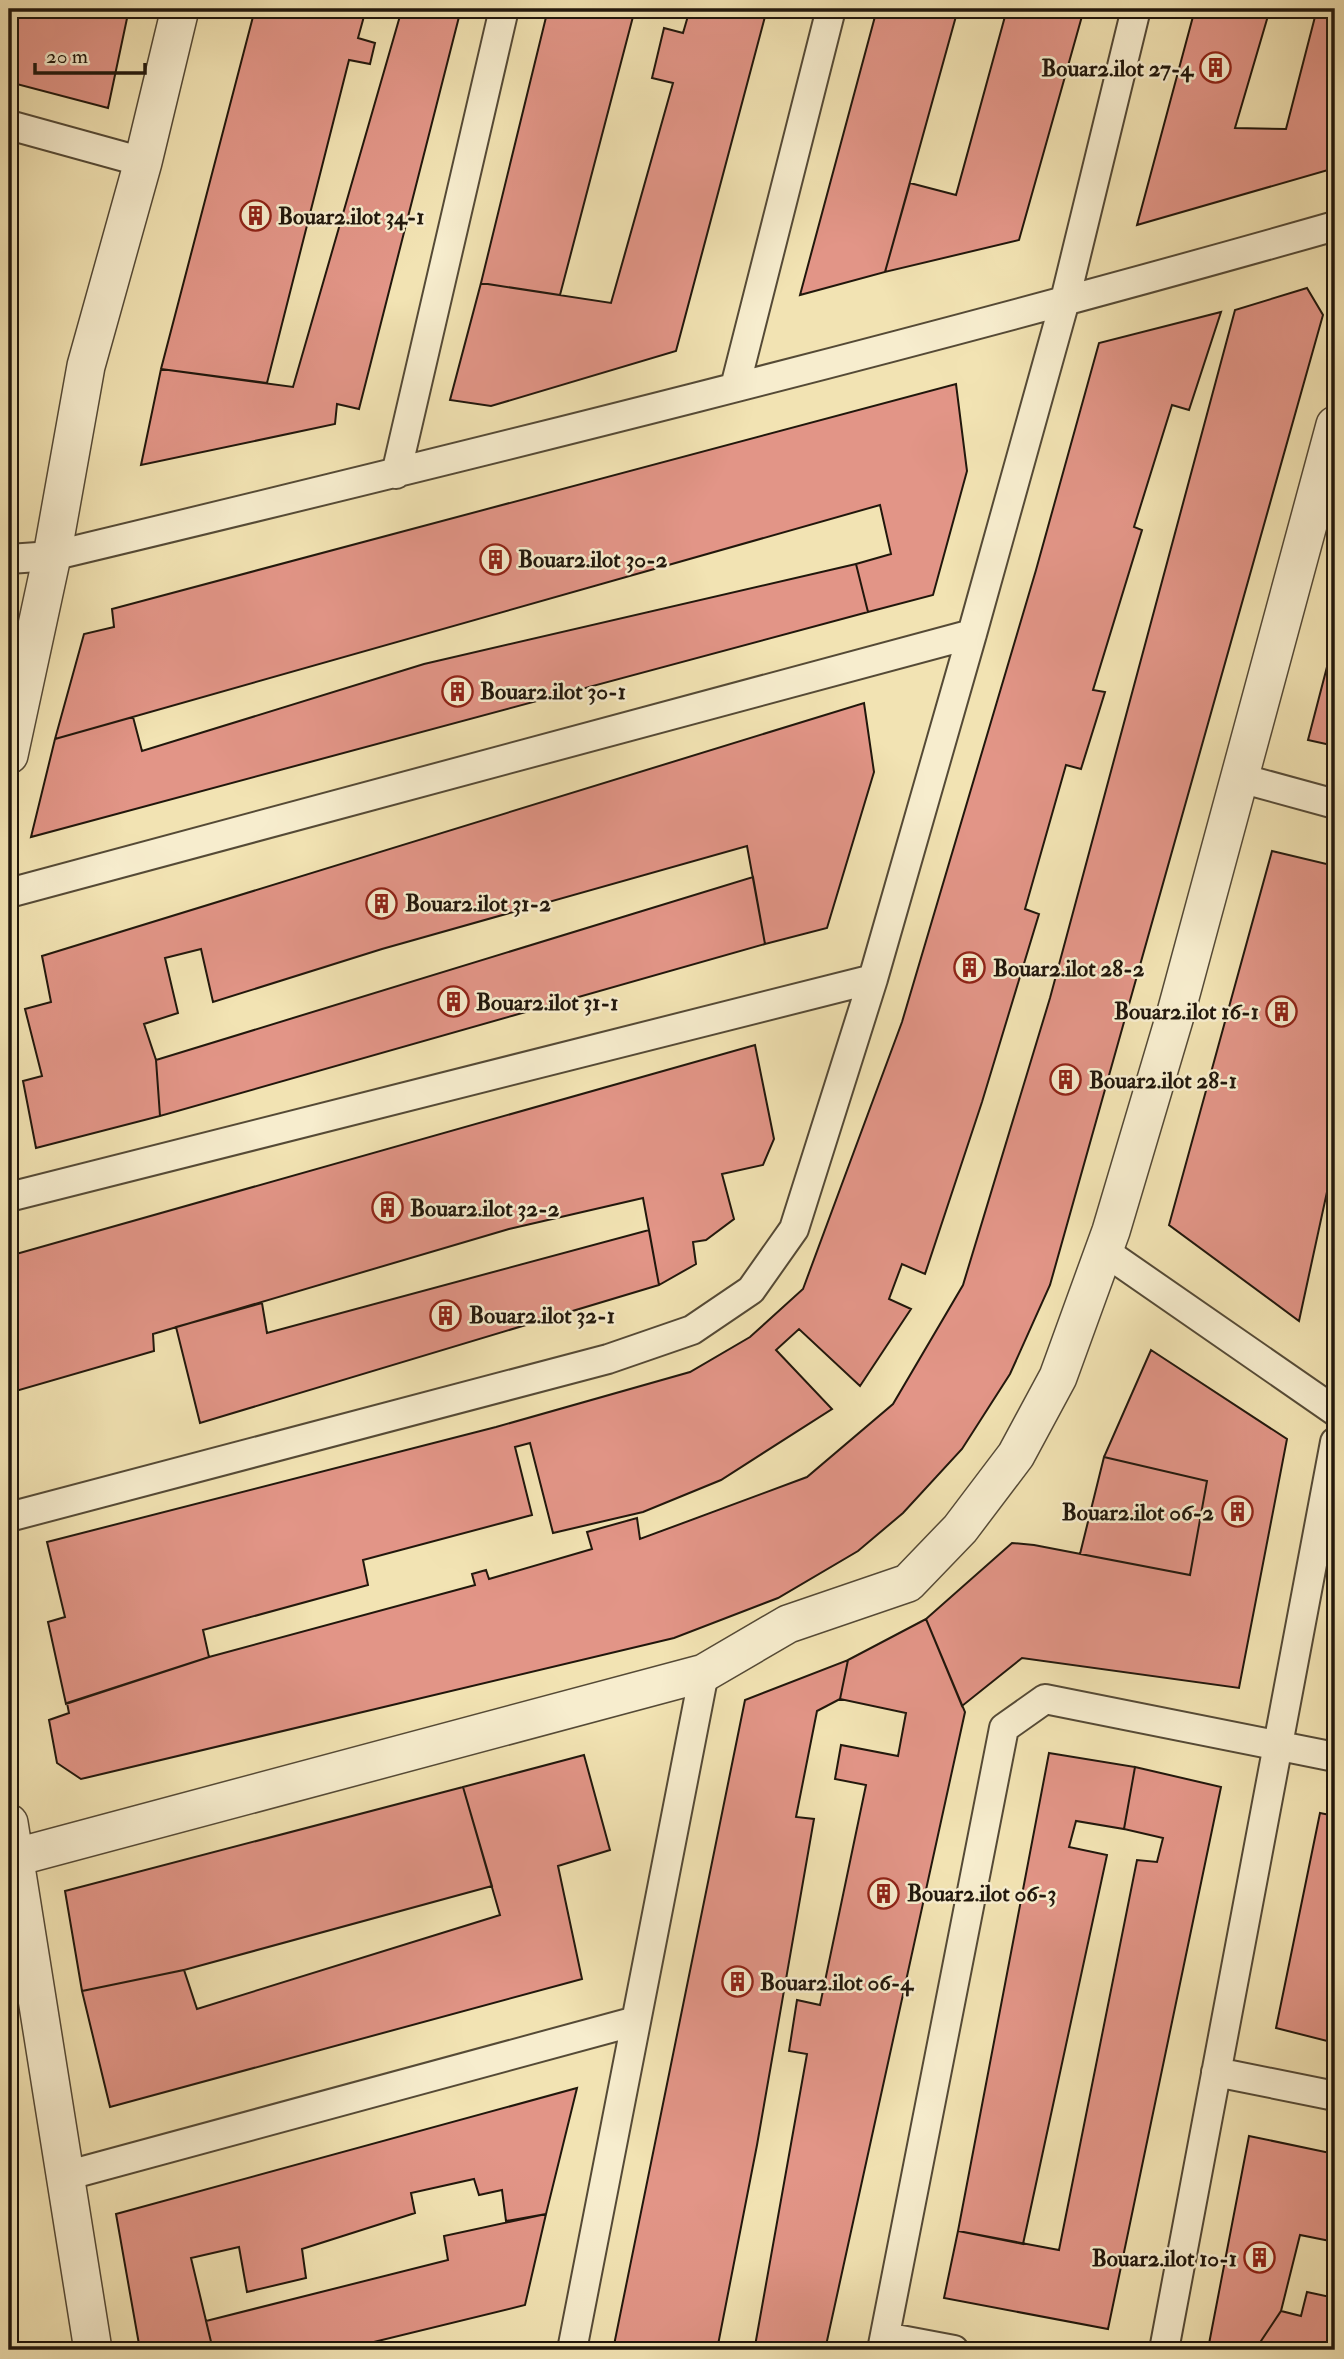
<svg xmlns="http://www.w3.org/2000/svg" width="1344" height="2359" font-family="'IM FELL Double Pica',serif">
  <rect width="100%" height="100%" fill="#f2e3b3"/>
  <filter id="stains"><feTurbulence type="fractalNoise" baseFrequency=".00286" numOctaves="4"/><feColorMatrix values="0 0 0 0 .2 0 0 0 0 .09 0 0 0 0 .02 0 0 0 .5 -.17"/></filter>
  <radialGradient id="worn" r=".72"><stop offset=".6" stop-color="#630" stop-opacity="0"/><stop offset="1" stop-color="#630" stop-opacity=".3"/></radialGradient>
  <path fill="#e29587" stroke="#21170c" stroke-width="2" d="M9 9H129L108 108 9 82Z
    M255 9H366L358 38 375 43 370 64 349 60 267 383 161 369Z
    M402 9H461L359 409 337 404 335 424 141 465 161 369 293 387Z
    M548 9H635L560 295 481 283Z
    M690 9H767L676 351 491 406 450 400 481 283 611 303 673 83 652 78 664 28 683 33Z
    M877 9H958L885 272 800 295Z
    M1007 9H1084L1019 240 885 272 910 183 956 195Z
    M1195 9H1270L1235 128 1286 129 1317 9H1335V168L1137 225Z
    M1307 288 1323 315 1050 1285 1010 1374 962 1449 903 1513 858 1551 778 1598 674 1638 81 1779 57 1763 49 1720 69 1713 67 1703 209 1657 475 1585 472 1574 486 1570 489 1579 592 1549 587 1532 637 1518 640 1539 807 1477 893 1404 963 1285 1050 998 1235 310Z
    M1221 312 1189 410 1172 405 1134 527 1142 530 1093 690 1105 692 1081 769 1066 765 1025 909 1039 914 982 1102 925 1274 902 1264 889 1299 911 1309 860 1386 799 1329 776 1350 832 1409 721 1480 643 1512 553 1533 530 1443 515 1447 532 1515 363 1560 368 1585 203 1630 209 1657 66 1704 48 1622 65 1617 47 1542 496 1427 690 1372 750 1337 803 1289 902 1022 1036 570 1099 343Z
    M956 384 967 471 933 595 868 612 856 564 891 554 880 505 55 739 84 634 114 627 112 609Z
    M856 564 868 612 31 837 55 739 133 717 142 751 424 664Z
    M1335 636V746L1308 740Z
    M864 703 874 772 827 928 765 944 747 846 382 949 213 1002 201 949 165 958 178 1013 144 1024 156 1060 160 1116 36 1148 23 1081 42 1076 25 1009 51 1002 42 956Z
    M1272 851 1335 866V1155L1299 1321 1169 1225Z
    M753 877 765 944 160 1116 156 1060Z
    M755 1045 774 1139 763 1165 722 1174 734 1219 706 1240 693 1242 696 1264 659 1285 643 1198 509 1229 153 1334 154 1351 9 1393V1256Z
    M649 1230 659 1285 200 1423 176 1327 262 1303 267 1333Z
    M1151 1350 1287 1439 1239 1688 1022 1658 962 1706 926 1619 1012 1543 1034 1545 1190 1575 1207 1481 1104 1457Z
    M1104 1457 1207 1481 1190 1575 1080 1554Z
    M926 1619 965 1712 825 2350H740L741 2344 755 2346 807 2054 789 2051 797 2000 820 2005 866 1785 835 1779 841 1745 898 1756 906 1713 840 1699 848 1660Z
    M848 1660 840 1699 817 1711 796 1817 814 1819 757 2145 717 2350H613L745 1700Z
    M1049 1753 1135 1767 1124 1829 1076 1821 1069 1847 1107 1855 1023 2244 958 2231Z
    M584 1755 610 1850 558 1866 582 1979 110 2107 82 1991 184 1970 197 2009 500 1915 463 1787Z
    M1135 1767 1221 1787 1108 2329 944 2298 958 2231 1059 2250 1137 1860 1157 1862 1163 1838 1124 1829Z
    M463 1787 492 1886 184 1970 82 1991 65 1891Z
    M1320 1813 1335 1816V2043L1276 2028Z
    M577 2088 546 2214 506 2221 502 2190 479 2195 474 2179 411 2193 415 2213 302 2249 306 2278 247 2292 239 2247 191 2258 213 2350H140L116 2214Z
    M1249 2136 1335 2154V2242L1300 2235 1281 2311 1255 2350H1213L1208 2349Z
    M546 2214 525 2305 341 2350H213L206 2321 448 2260 444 2236Z
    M1307 2292 1335 2298V2350H1255L1281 2311 1301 2316Z"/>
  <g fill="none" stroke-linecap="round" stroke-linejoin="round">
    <defs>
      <path id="minor" d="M9 125 143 162
        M735 387 831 9
        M396 474 504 9
        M9 559 52 556C481 453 910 347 1335 226
        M1240 778 1335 804
        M9 893 972 634
        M9 1197 873 979
        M1104 1251 1335 1411
        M9 1517 608 1359 692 1330 751 1290 794 1229 873 979 972 634 1064 304 1136 9
        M1216 2072 1335 2096
        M65 2176 636 2021
        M885 2337 954 2350
        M572 2350 704 1673
        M882 2350 1004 1728 1045 1699 1335 1757
        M1164 2350 1335 1442"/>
      <path id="tertiary" d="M9 755 52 556 86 366 143 162 180 9
        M9 1823 93 2350
        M9 1859 704 1673 788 1624 908 1583 960 1529 1016 1455 1058 1377 1111 1231 1175 1016 1335 425"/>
    </defs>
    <use href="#minor" stroke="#554a36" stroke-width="32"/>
    <use href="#tertiary" stroke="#554a36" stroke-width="40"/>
    <use href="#minor" stroke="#f7edce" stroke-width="28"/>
    <use href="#tertiary" stroke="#f7edce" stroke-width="37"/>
  </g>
  <defs>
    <symbol id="building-ring" viewBox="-11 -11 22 22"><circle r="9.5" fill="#f7edce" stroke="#8f2418" stroke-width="1.5"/><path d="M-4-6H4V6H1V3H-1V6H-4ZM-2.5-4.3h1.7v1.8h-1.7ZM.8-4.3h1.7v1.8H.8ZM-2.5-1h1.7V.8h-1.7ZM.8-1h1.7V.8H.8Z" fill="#8f2418"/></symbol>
  </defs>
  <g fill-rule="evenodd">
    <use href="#building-ring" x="1198" y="50" width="35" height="35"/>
    <use href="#building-ring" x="238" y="198" width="35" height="35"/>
    <use href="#building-ring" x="478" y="542" width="35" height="35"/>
    <use href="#building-ring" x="440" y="674" width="35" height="35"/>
    <use href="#building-ring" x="364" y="886" width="35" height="35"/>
    <use href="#building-ring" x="952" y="950" width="35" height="35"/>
    <use href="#building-ring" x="436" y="984" width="35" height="35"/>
    <use href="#building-ring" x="1264" y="994" width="35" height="35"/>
    <use href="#building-ring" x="1048" y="1062" width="35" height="35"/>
    <use href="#building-ring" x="370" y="1190" width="35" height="35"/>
    <use href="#building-ring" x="428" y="1298" width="35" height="35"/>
    <use href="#building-ring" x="1220" y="1494" width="35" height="35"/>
    <use href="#building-ring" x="866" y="1876" width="35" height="35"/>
    <use href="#building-ring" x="720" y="1964" width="35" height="35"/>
    <use href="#building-ring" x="1242" y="2240" width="35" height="35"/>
  </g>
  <g text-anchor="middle" stroke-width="5" stroke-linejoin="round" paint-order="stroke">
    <g font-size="23" font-weight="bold" fill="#21170c" stroke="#f7edce" text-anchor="start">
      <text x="1193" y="76" text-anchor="end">Bouar2.ilot 27-4</text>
      <text x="278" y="224">Bouar2.ilot 34-1</text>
      <text x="518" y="567">Bouar2.ilot 30-2</text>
      <text x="480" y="699">Bouar2.ilot 30-1</text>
      <text x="405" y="911">Bouar2.ilot 31-2</text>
      <text x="993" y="976">Bouar2.ilot 28-2</text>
      <text x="476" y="1010">Bouar2.ilot 31-1</text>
      <text x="1259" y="1019" text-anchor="end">Bouar2.ilot 16-1</text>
      <text x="1089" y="1088">Bouar2.ilot 28-1</text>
      <text x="410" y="1216">Bouar2.ilot 32-2</text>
      <text x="469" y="1323">Bouar2.ilot 32-1</text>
      <text x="1214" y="1520" text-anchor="end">Bouar2.ilot 06-2</text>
      <text x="907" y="1901">Bouar2.ilot 06-3</text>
      <text x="760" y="1990">Bouar2.ilot 06-4</text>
      <text x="1237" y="2266" text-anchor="end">Bouar2.ilot 10-1</text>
    </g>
  </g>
  <rect width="1344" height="2359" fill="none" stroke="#f2e3b3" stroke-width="35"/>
  <rect x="10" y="10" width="1323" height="2338" fill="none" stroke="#21170c" stroke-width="3.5"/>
  <rect x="18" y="18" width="1309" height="2324" fill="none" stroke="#21170c" stroke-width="2"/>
  <path d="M35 63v10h110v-10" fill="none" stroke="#21170c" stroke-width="3.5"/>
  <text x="46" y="63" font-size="21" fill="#21170c" stroke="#f7edce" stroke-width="5" paint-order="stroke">20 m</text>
  <rect width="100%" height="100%" filter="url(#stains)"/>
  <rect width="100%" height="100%" fill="url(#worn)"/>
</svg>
